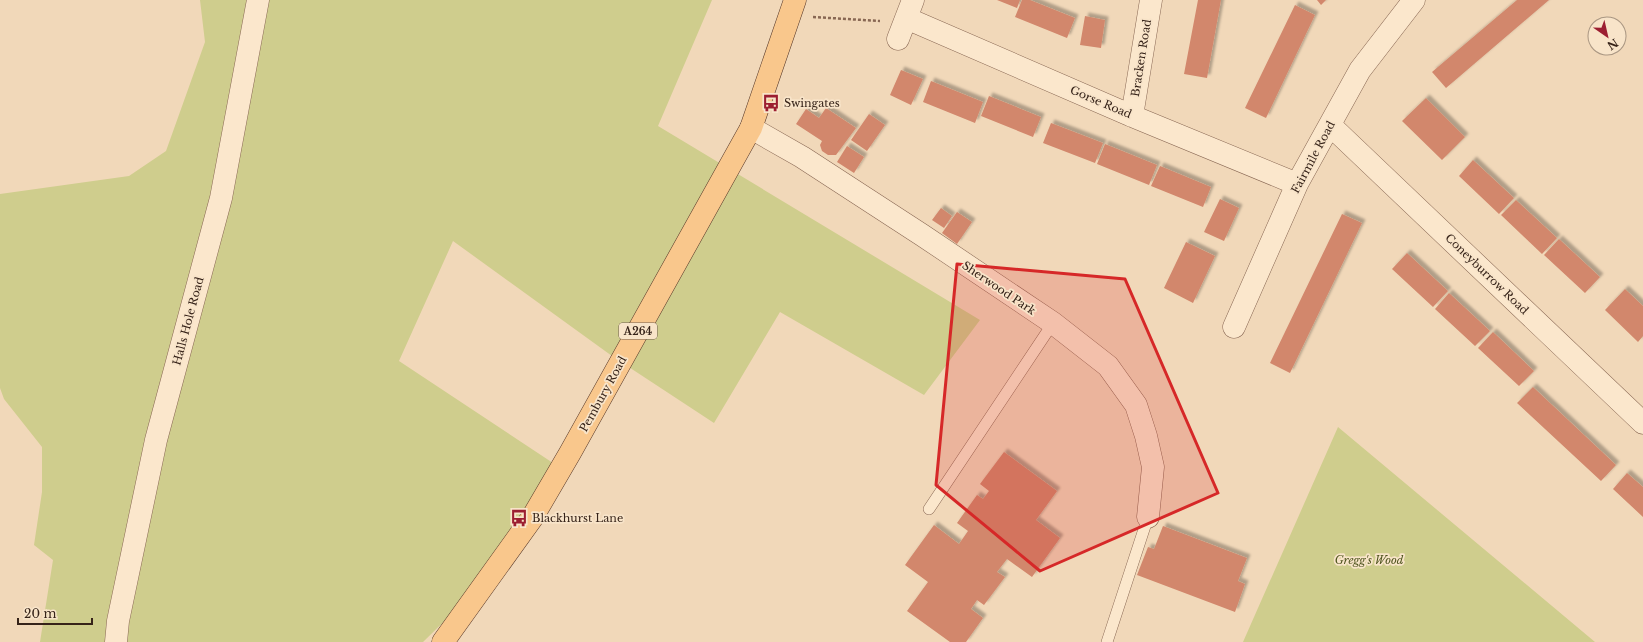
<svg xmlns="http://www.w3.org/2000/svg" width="1643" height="642" viewBox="0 0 1643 642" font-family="'Libre Baskerville',serif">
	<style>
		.green { fill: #cfcd8d }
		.building { fill: #d2876c; filter: url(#shadow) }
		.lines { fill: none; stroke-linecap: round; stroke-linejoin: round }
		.lane-casing { stroke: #886753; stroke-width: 12 }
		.street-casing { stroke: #886753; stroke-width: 23 }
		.primary-casing { stroke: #553628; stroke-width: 23 }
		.path { stroke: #886753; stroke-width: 2.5; stroke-dasharray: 3 2; stroke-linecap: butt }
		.lane { stroke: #fbe7cc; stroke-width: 11 }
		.street { stroke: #fbe7cc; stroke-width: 22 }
		.primary { stroke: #f9c78c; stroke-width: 22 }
		.marked { fill: #d62828; fill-opacity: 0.2; stroke: #d62828; stroke-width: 3; stroke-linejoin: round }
		.labels { text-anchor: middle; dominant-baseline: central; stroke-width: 3.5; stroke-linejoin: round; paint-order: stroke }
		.shield { fill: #f8e4c9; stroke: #705d4e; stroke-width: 1 }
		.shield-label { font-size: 10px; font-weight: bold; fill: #362319 }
		.street-label { font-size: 11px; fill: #362319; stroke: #f8e4c9 }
		.poi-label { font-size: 11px; fill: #362319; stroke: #f8e4c9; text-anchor: start }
		.park-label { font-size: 11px; font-style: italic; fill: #4e541e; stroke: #f8e4c9 }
	</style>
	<defs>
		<filter id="shadow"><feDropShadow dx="3.5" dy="-3.5" stdDeviation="1" flood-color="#0004"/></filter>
	</defs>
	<rect width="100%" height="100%" fill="#f1d8b9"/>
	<path class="green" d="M200,0H712L658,126L980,320L924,395L780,312L714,423L612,356L453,241L399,361L556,465L465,601L423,642H40L53,560L34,545L42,492V447L4,399L0,388V194L129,176L166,151L205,42Z
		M1338,427L1595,642H1243Z"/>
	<path class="building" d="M997,0H1020L1017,8Z
		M1022,0H1030L1075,18L1067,38L1015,17Z
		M1198,0H1221L1207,78L1184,74Z
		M1317,0H1326L1321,5Z
		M1517,0H1549L1446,88L1432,72Z
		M1295,5L1315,15L1266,118L1245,108Z
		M1085,16L1105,20L1101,48L1080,45Z
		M901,70L923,79L911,105L890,95Z
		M931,81L983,102L975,123L923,102Z
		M989,96L1041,117L1033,137L981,116Z
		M1426,98L1465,137L1442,160L1402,121Z
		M826,108L856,128L836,155H828L822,151L820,145L822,141L796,124L806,109L819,118Z
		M869,114L885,125L867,151L851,140Z
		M1051,123L1103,143L1095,163L1043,143Z
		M1105,144L1157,165L1149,185L1097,164Z
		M847,146L864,157L854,173L837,162Z
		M1473,160L1514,198L1499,214L1459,176Z
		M1160,166L1211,187L1203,207L1151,186Z
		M1220,199L1239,208L1224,241L1204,232Z
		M1516,200L1557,238L1542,254L1501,215Z
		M941,208L952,216L944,228L932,220Z
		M957,212L972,222L957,244L942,233Z
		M1342,214L1362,223L1290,373L1270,363Z
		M1559,239L1600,277L1585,293L1544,255Z
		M1186,242L1215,256L1193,303L1164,288Z
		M1407,253L1448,291L1433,307L1392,269Z
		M1625,289L1643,306V336L1638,342L1605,310Z
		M1449,293L1490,331L1475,346L1435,309Z
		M1493,332L1534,371L1519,386L1478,348Z
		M1533,387L1616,465L1601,481L1517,403Z
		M1004,452L1057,491L1036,520L1060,538L1032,577L1007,559L997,572L1005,577L984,605L977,600L971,609L983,618L966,642H950L907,611L928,582L905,565L934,525L959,544L968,531L957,523L977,495L983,499L989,491L980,484Z
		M1627,473L1643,487V517L1613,489Z
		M1163,526L1247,558L1238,581L1245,584L1235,612L1137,575L1148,547L1154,549Z"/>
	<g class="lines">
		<g class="lane-casing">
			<path id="lane" d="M929,509L1053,323
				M1107,642L1148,517"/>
		</g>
		<g class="street-casing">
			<path id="street" d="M906,18L1132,116L1297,184
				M898,39L913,0
				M1132,116L1151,0
				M1330,125L1643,423
				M751,128L802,157L922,235L1053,323L1108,366L1136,405L1146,436L1153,467L1148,517
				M1234,327L1297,184L1360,70L1414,0
				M116,642L118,621L156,440L221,198L258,0"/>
		</g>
		<g class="primary-casing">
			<path id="primary" d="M443,642L532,518L570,453L751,128L795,0"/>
		</g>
		<path class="path" d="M813,17L880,21"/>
		<use href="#lane" class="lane"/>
		<use href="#street" class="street"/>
		<use href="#primary" class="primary"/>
	</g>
	<path class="marked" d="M957,264L1125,279L1218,493L1040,571L936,485Z"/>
	<defs>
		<g id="bus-bare" transform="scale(1.38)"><path d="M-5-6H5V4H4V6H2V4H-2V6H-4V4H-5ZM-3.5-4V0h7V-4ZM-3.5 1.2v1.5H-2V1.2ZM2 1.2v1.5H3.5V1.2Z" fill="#9c1e31" stroke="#f8e4c9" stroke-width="2.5" paint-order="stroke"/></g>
	</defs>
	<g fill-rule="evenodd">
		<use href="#bus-bare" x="771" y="103"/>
		<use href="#bus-bare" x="519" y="518"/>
	</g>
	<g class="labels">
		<rect class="shield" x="619" y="323" width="38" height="16" rx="3"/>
		<g class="shield-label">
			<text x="638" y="331">A264</text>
		</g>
		<g class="street-label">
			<text transform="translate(1141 58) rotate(-81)">Bracken Road</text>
			<text transform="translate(1101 102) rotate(23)">Gorse Road</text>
			<text transform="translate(1313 157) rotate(-62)">Fairmile Road</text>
			<text transform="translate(1487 274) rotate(44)">Coneyburrow Road</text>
			<text transform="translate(999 288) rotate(34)">Sherwood Park</text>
			<text transform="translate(188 321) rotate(-75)">Halls Hole Road</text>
			<text transform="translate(603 394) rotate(-61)">Pembury Road</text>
		</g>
		<g class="poi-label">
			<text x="784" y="103">Swingates</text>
			<text x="532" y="518">Blackhurst Lane</text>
		</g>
		<g class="park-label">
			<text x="1369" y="560">Gregg's Wood</text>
		</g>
	</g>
	<g transform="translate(1607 36) rotate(146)"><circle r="19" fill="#f8e4c9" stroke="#aa9783"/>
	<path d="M0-3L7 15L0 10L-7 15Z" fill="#9c1e31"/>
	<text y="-6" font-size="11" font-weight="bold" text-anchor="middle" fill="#362319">N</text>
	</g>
	<path d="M18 618v6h74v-6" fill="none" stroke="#362319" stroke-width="2"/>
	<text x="24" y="618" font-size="12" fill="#362319" stroke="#f8e4c9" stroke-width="3" paint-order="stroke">20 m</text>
</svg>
